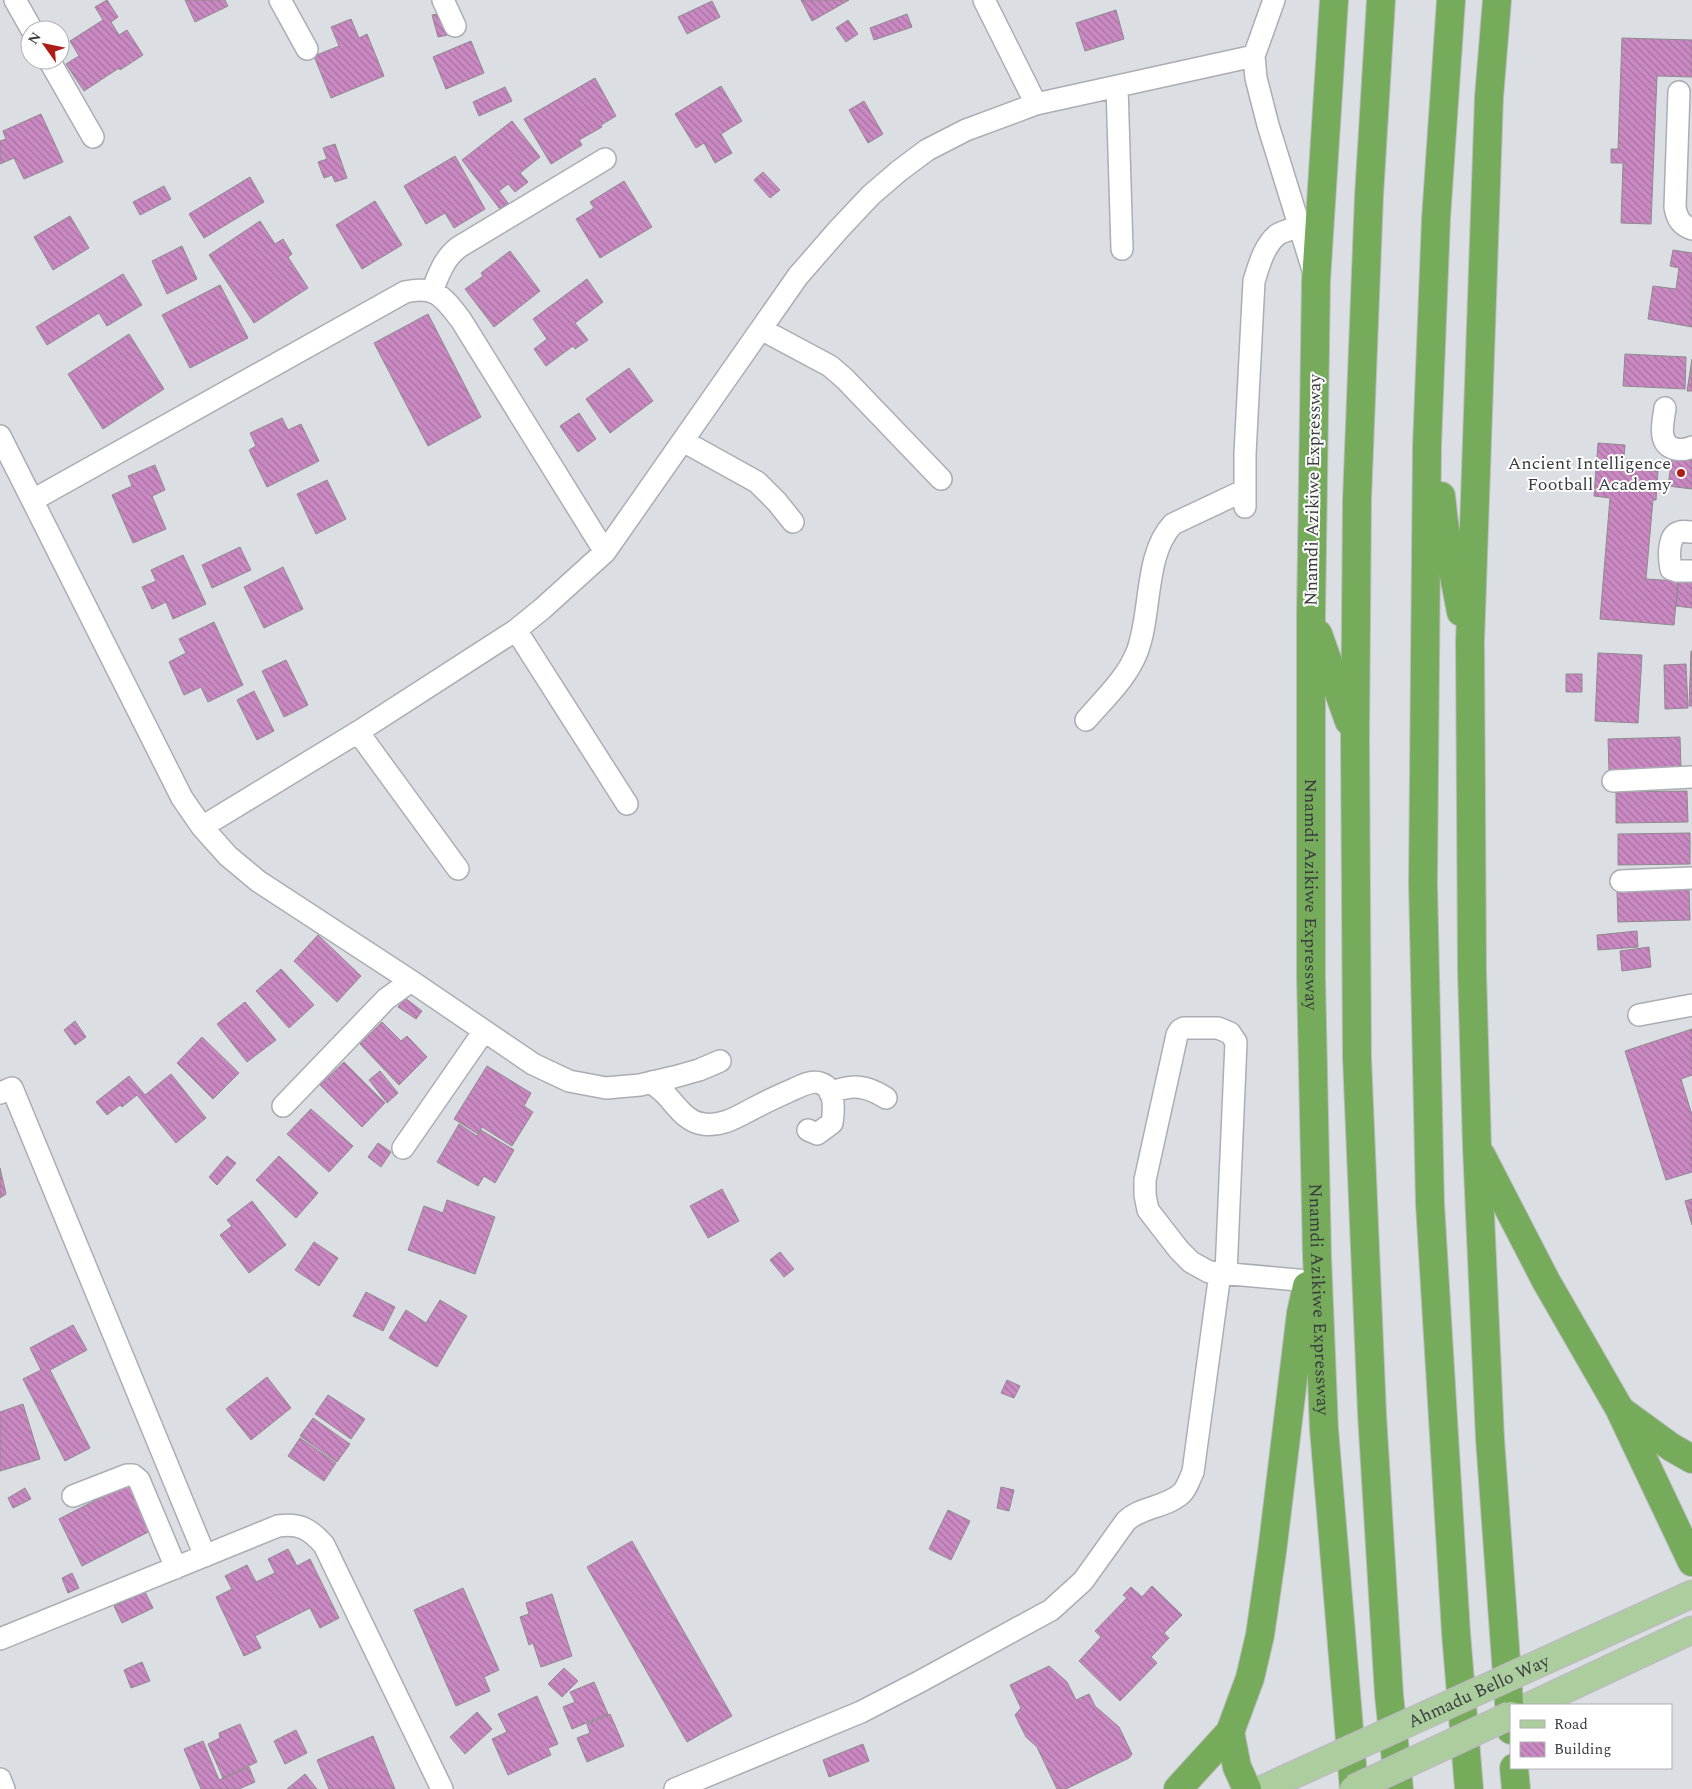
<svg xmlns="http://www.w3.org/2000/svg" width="1692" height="1789" viewBox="0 0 1692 1789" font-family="Spectral,serif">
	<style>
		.building { fill: url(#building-back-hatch); stroke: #8f8a8e }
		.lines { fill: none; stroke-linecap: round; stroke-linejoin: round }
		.minor-casing { stroke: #aaaeb3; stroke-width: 24 }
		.major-casing { stroke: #bcbcbd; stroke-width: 29 }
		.highway-casing { stroke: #bcbcbd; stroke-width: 30 }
		.minor { stroke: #fff; stroke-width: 21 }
		.major { stroke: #accd9d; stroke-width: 26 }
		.highway { stroke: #75ab5b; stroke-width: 28 }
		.major-bridge-casing { stroke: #bcbcbd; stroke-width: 29; stroke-linecap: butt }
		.major-bridge { stroke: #accd9d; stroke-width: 26 }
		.poi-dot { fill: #ae1e18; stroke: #fff; stroke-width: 2 }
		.labels { text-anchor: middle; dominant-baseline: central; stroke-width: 4; stroke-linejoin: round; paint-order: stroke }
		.poi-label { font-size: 18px; fill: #3a3b3e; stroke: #fff; text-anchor: end }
		.street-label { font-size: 18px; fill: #3a3b3e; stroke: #fff }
	</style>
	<defs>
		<pattern id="building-back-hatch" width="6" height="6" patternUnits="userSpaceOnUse" patternTransform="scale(1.25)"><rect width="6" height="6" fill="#ca89c2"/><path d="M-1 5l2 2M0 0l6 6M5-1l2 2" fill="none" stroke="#a5719f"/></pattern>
	</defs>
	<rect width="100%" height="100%" fill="#dbdfe4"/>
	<path class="building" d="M107,0L118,17L111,22L119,35L127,30L143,55L120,70L119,68L84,91L66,64L79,56L70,41L103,20L95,7Z
		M185,0H225L228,6L195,22Z
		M801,0H849L812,21Z
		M712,1L720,17L687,34L678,17Z
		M1116,10L1124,39L1085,51L1076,23Z
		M446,12L452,34L438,37L432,15Z
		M907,14L912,27L874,40L870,28Z
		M351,19L359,38L367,34L384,76L331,98L314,56L339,46L331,27Z
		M848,20L858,34L846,42L836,28Z
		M1622,38L1692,40V77L1657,76L1651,224L1621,223L1623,163H1611V149H1618Z
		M471,41L484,73L446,89L433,57Z
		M595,78L616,116L601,125L602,127L579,140L582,145L551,164L524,119Z
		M721,86L742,121L721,134L732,153L715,163L704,143L696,148L675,114Z
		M505,87L512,101L479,116L473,102Z
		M864,101L883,134L868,143L849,110Z
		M41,114L63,162L24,179L14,158L0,164V141L6,139L3,131Z
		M512,121L540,157L520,173L528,182L515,192L508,184L499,191L508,203L500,209L462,160Z
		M335,144L347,178L335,182L332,175L324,178L318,162L327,159L323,148Z
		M455,156L485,209L454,228L445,213L426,224L404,186Z
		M763,172L780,190L770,198L754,180Z
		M250,177L264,202L204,238L189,214Z
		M624,181L652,227L600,258L576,219L594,208L590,202Z
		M164,186L171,199L140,215L133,202Z
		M375,201L402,245L362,269L336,225Z
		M70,216L89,248L53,270L34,237Z
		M260,221L275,244L283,239L292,254L288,257L308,288L254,323L209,255Z
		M182,246L197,279L167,294L152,261Z
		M1673,250L1692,253V327L1648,319L1653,286L1676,289L1679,268L1670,266Z
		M510,251L540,291L494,327L465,289L483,276L481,273Z
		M123,274L142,305L107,326L99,313L47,345L36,327Z
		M587,279L603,302L575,323L588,340L575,349L573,346L546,366L534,349L547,339L533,319Z
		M220,285L248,338L190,368L162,315Z
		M428,314L481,417L428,446L374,343Z
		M129,334L164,389L103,429L68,374Z
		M1625,354L1686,357L1685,389L1623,386Z
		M1692,359V391H1687Z
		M629,368L653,401L610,433L586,399Z
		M579,413L596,439L578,452L560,426Z
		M282,418L288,430L301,424L319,461L267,487L249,450L256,446L250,433Z
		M1598,443L1625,445L1623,469L1658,471L1656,500H1653L1646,579L1678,581L1674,625L1600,619L1610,498L1594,496Z
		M1672,457L1692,460V489L1668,486Z
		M155,465L165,490L152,496L166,529L133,543L112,495L132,486L128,476Z
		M327,480L346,519L316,534L297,494Z
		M240,547L251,570L212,588L202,565Z
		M183,555L206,604L173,619L166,602L152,609L142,587L156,581L151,570Z
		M283,567L303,609L264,628L244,587Z
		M1679,574L1692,576V608L1676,606Z
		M214,622L243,685L208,702L201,687L184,695L169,662L186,653L179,639Z
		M1691,651H1692V706H1689Z
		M1598,653L1642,655L1638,723L1595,721Z
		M286,660L308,705L284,717L262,671Z
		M1686,664L1688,708L1665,709L1664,665Z
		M1566,674H1582V692H1566Z
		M254,691L274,731L257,740L237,700Z
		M1680,737L1681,769L1609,770L1608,739Z
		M1687,791L1688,822L1616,823V792Z
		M1690,833V864L1618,865V834Z
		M1689,889L1690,920L1618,922L1617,891Z
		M1637,931L1638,947L1598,950L1597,935Z
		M318,935L361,976L337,1002L294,961Z
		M1649,947L1651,967L1622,971L1620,951Z
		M281,969L314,1005L289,1028L256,991Z
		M405,998L422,1011L416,1019L398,1007Z
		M245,1002L276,1040L247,1062L217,1024Z
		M75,1021L86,1037L75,1045L64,1030Z
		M382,1022L401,1041L407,1036L427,1057L399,1085L360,1044Z
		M1692,1029V1075L1681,1079L1692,1115V1172L1666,1180L1625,1051Z
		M202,1037L239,1073L213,1099L177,1063Z
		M344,1062L385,1103L362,1127L320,1085Z
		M487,1066L531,1093L524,1106L533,1112L512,1146L482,1127L478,1134L454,1119Z
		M380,1071L398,1093L387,1103L369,1080Z
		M171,1074L206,1118L176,1143L137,1095L122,1107L120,1105L107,1115L96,1102L129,1076L145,1095Z
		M311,1109L353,1146L329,1172L287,1134Z
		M459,1124L477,1136L481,1130L514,1150L495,1183L484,1176L478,1186L437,1162Z
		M378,1143L391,1152L381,1167L368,1157Z
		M227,1156L236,1163L217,1185L209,1177Z
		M279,1156L318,1193L296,1218L256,1180Z
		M0,1168L6,1194L0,1198Z
		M722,1189L739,1221L708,1238L690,1206Z
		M1692,1199V1225L1685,1201Z
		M447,1200L495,1217L475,1274L408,1250L424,1206L443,1213Z
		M252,1201L286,1245L249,1273L220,1235L232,1226L227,1220Z
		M314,1242L338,1258L319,1286L295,1270Z
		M780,1252L794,1269L784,1277L770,1260Z
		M366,1292L395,1307L383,1331L353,1316Z
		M440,1300L467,1316L437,1367L389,1338L406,1310L426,1323Z
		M73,1325L87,1350L50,1370L90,1448L65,1461L23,1379L41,1370L30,1348Z
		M267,1377L291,1408L251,1440L226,1409Z
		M1007,1380L1020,1386L1014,1398L1001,1393Z
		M328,1395L365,1419L351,1439L315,1414Z
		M23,1404L40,1459L0,1471V1412Z
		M313,1418L350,1444L337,1462L300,1436Z
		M300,1438L336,1463L324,1481L288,1456Z
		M133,1481L156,1528L82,1566L59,1519Z
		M1001,1487L1014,1490L1009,1511L997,1508Z
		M25,1488L31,1499L13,1508L8,1498Z
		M948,1510L970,1521L951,1560L929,1549Z
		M632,1541L732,1716L687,1742L587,1567Z
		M288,1549L297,1566L310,1559L339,1618L320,1628L310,1608L255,1636L261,1648L244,1656L216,1597L232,1589L225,1576L247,1565L256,1582L275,1573L268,1559Z
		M72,1573L79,1588L68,1593L62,1578Z
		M1152,1586L1182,1615L1164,1633L1169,1638L1151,1657L1157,1663L1120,1701L1079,1661L1101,1637L1095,1631L1127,1598L1123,1595L1131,1587L1142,1597Z
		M463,1588L499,1670L484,1677L490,1691L456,1706L414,1610Z
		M145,1592L153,1608L122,1623L114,1606Z
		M552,1594L572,1656L541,1667L533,1643L529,1645L520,1617L529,1614L526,1603Z
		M142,1662L150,1681L131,1688L124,1670Z
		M1049,1666L1067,1682L1076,1700L1089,1694L1095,1706L1119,1727L1132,1754L1129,1758L1066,1789H1057L1037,1747L1026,1737L1015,1715L1021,1708L1010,1685Z
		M564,1668L578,1681L562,1697L548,1684Z
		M594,1682L608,1714L572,1729L563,1707L575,1702L570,1692Z
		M537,1696L558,1744L548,1748L551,1755L508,1775L492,1739L507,1732L498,1714Z
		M477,1712L492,1729L465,1754L450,1737Z
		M610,1714L624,1746L587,1762L577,1738L590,1733L587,1724Z
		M240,1724L257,1762L223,1778L208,1744L220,1738L219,1733Z
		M296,1730L307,1753L285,1764L274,1741Z
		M373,1736L395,1789H329L317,1760Z
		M203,1741L219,1780L249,1767L255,1782L239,1789H201L184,1749Z
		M863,1744L869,1761L829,1777L823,1760Z
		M305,1774L317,1789H287Z"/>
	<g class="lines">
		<g class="minor-casing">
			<path id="minor" d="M15,0L32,30
				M280,0L307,49
				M443,0L455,26
				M984,0L1036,104
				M1274,0L1254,56L1256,78L1268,125L1313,270
				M49,60L93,137
				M1117,86L1122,249
				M1679,92L1675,207C1677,219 1681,225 1692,229
				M432,291C439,274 444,258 459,247L605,159
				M761,329L830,366L845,379L941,479
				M1665,408C1664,416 1661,428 1663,436C1665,450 1681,452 1692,447
				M0,436L182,798L202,827L228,856L258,881L411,981L533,1064L569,1081L606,1088L640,1085L674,1077L699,1070L720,1061
				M683,441L757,482L777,502L793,522
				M33,500L405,292C436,285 443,297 461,320L605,552
				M1245,507V454L1254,281C1259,265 1264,246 1277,235C1283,231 1293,229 1300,226
				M1692,532C1688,532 1683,531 1680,532C1667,535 1669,559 1671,569L1677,571H1692
				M516,630L627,804
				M1086,720C1104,699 1127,678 1137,652C1152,613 1144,554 1173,524L1245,490
				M358,732L458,869
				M1613,781L1692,777
				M202,827L358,732L516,630L542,609L605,552L798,276L839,229L871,195L899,171L927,150L966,130L1036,104L1254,56
				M1621,881L1692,878
				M1639,1015L1692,1005
				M651,1082C657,1087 663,1091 668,1097C678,1108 687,1122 703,1124C725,1127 741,1114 760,1105C771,1099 783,1094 794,1089C801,1086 812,1080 820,1083C836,1088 834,1110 832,1123L817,1134L808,1130
				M0,1093L12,1088L205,1556
				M830,1093C852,1084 866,1085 886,1098
				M283,1106L386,999L411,981
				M403,1148L484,1031
				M1226,1273L1236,1042L1230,1033L1218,1028H1184L1180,1030L1177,1035L1145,1180V1195L1148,1210L1179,1250L1191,1262L1209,1272L1309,1281
				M73,1496L127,1475H133L139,1480L176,1568
				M0,1639L278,1526C300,1523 310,1529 324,1545L442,1789
				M0,1779L4,1789
				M675,1789L861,1712L919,1682L1051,1610L1083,1581L1126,1521C1142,1506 1166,1508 1182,1493C1187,1488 1190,1478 1193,1472L1220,1273"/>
		</g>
		<g class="major-casing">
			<path id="major" d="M1571,1649L1692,1594
				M1532,1705L1692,1630
				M1263,1789L1289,1777"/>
		</g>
		<g class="highway-casing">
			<g id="highway">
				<path id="s1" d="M1334,0L1316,281L1311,614V977L1317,1256L1324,1429L1354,1789"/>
				<path d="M1381,0L1369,196L1357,500L1355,738L1357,1058L1372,1414L1389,1695L1399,1789"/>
				<path d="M1451,0L1436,219L1427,446L1423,883L1430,1204L1456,1633L1469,1789"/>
				<path d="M1497,0L1489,97L1470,642L1472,972L1477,1147L1490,1439L1511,1730"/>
				<path d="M1441,496L1444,523L1461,612"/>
				<path d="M1318,634L1349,721"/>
				<path d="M1481,1155L1546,1281L1619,1408L1692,1562"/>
				<path d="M1623,1412L1671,1447L1692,1459"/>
				<path d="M1230,1732L1237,1767L1247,1789"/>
				<path d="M1514,1768L1516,1789"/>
				<path d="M1178,1789L1230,1732L1250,1678L1260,1635L1272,1552L1301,1313L1307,1286"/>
			</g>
		</g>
		<use href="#minor" class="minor"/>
		<use href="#major" class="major"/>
		<use href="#highway" class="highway"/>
		<g class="major-bridge-casing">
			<g id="major-bridge">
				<path id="s2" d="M1289,1777L1571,1649"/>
				<path d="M1353,1789L1511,1715"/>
			</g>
		</g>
		<use href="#major-bridge" class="major-bridge"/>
	</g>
	<circle class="poi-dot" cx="1681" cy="473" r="5"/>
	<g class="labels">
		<g class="poi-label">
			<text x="1671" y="463">Ancient Intelligence<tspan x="1671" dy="21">Football Academy</tspan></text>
		</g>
		<g class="street-label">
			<text transform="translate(1313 490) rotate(-89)">Nnamdi Azikiwe Expressway</text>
			<text stroke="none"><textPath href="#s1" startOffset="895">Nnamdi Azikiwe Expressway</textPath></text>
			<text stroke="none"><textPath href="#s1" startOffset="1300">Nnamdi Azikiwe Expressway</textPath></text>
			<text stroke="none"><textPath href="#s2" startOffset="208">Ahmadu Bello Way</textPath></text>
		</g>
	</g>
	<rect x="1510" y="1704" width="162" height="65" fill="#ffffff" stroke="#b0b1b2"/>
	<rect x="1520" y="1720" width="25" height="8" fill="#accd9d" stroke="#b0b1b2"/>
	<text x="1554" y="1729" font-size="15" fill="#3a3b3e">Road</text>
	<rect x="1520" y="1742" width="25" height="15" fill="url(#building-back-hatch)" stroke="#b0b1b2"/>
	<text x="1554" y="1754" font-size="15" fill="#3a3b3e">Building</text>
	<g transform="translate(45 45) rotate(303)"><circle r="24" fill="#ffffff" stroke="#b0b1b2"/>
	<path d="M0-4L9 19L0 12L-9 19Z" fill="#ae1e18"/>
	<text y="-8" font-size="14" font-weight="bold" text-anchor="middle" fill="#3a3b3e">N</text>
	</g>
</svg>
